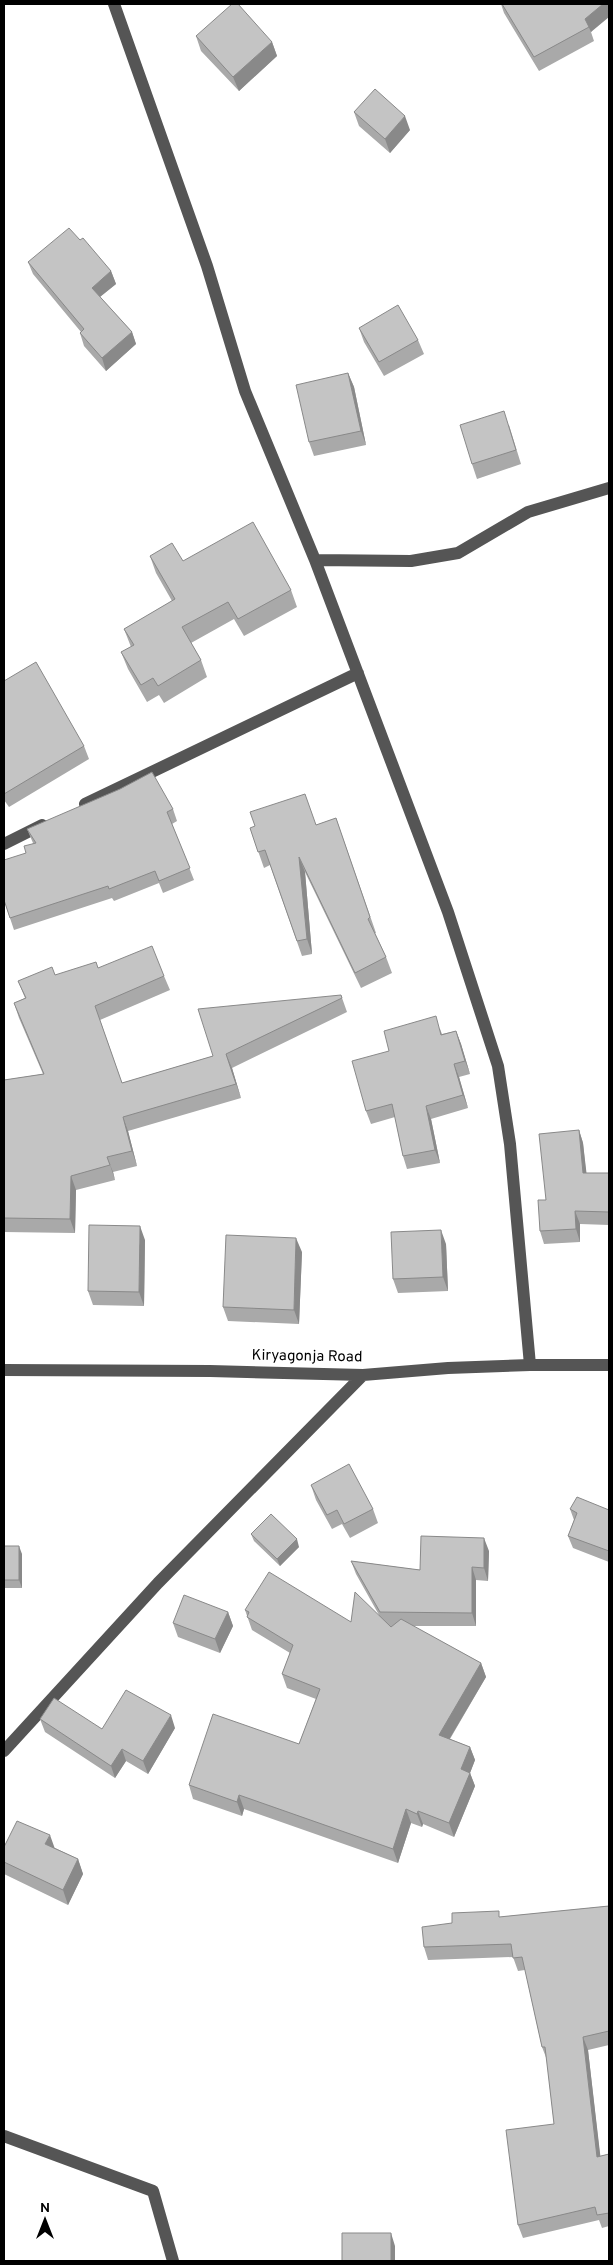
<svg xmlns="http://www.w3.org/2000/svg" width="613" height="2265" viewBox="0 0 613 2265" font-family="Overpass,sans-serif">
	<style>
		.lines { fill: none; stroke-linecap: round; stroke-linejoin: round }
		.minor { stroke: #555; stroke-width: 12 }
		.wall { fill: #a9a9a9 }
		.shaded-wall { fill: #898989 }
		.building { fill: #c4c4c4; stroke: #898989 }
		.labels { text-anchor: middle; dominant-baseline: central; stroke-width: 4; stroke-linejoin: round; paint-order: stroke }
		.street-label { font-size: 15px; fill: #000; stroke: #fff }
	</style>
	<rect width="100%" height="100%" fill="#fff"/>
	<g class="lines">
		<path class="minor" d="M114,4L207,266L245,391L315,560L448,912L498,1066L510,1144L530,1365
			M315,560L411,561L458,553L528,512L609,488
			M85,804L358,673
			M4,844L42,825
			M4,1370L210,1371L363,1375L448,1368L530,1365H609
			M4,1751L158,1583L363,1375
			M4,2136L153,2191L173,2261"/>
	</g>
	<path class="wall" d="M501,4H609L591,32L594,41L539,71L504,13Z
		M196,36L272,42L277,56L239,91L201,51Z
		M354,112L410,130L390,153L359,126Z
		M80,240L111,271L116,284L100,297L132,332L136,344L106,371L84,346L80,333L81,332L33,274L28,262Z
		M359,328L418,340L424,354L384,376L364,342Z
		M348,373L354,387L366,445L314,456L309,442Z
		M509,425L521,464L477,479L472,464Z
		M150,556L183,561L291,590L297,607L244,636L234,619L191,643L201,660L207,677L164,703L159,695L147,702L128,669L121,652L131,647L124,629L172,601L156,573Z
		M4,681L84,746L89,759L9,807L4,800Z
		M173,809L177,821L172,824L194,880L163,893L159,883L114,901L112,898L14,930L4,900L26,853L33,843L27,829Z
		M336,818L376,933H375L386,957L392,973L361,988L305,872L312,954L302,956L270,865L264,868L250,828L316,825Z
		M98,968L164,976L170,990L100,1020L122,1083L213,1056L341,995L347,1012L232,1068L241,1098L128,1131L137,1166L113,1172L115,1180L76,1190L75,1233L4,1232V1080L43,1074L19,1018L14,1003L25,998L18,981Z
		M440,1029L442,1034L456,1031L461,1044L470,1074L459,1077L468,1108L431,1119L440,1163L407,1169L403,1156L395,1117L371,1124L366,1111L389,1051Z
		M579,1130L583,1143L586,1173H609V1225L580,1224V1242L544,1244L540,1231L546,1200Z
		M145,1240L144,1306L93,1305L88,1291Z
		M446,1244L448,1291L398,1293L393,1279Z
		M302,1252L299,1324L228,1321L223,1307Z
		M311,1485L373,1509L378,1523L350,1538L342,1524L332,1529L316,1500Z
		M570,1509L609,1510V1562L573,1548L568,1536L574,1520Z
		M251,1534L299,1547L280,1566L254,1541Z
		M4,1546L22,1554V1588H4Z
		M489,1551L488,1581L476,1580V1626H413L481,1663L486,1677L450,1739L470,1747L475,1760L470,1773L475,1786L454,1837L423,1824L422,1827L411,1823L398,1863L244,1809L242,1816L193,1799L189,1785L299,1744L316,1699L287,1688L282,1674L290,1653L252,1630L245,1610L351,1622L379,1615L356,1574L351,1561L420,1570Z
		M228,1612L233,1626L220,1653L178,1637L173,1623Z
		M40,1719L102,1729L175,1728L148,1774L126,1761L115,1778L45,1732Z
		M4,1847L55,1848L78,1859L83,1874L68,1905L4,1874Z
		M609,1906V2045L588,2050L600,2156L609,2154V2226L602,2228L599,2220L523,2238L518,2225L554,2124L547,2060L542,2047L525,1970L518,1971L513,1957L428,1960L424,1947L452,1923L501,1917Z"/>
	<path class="shaded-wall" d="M603,4H609V17L591,32L585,19Z
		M272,42L277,56L239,91L233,77Z
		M405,116L410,130L390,153L385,139Z
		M111,271L116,284L96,300L92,288Z
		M132,332L136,344L106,371L102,358Z
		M348,373L354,387L366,445L361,431Z
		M299,857L305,872L312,954L307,939Z
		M456,1031L461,1044L470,1074L465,1061Z
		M226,1054L232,1068L241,1098L236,1084Z
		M454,1064L459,1077L468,1108L463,1095Z
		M426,1106L431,1119L440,1163L435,1150Z
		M123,1117L128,1131L137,1166L132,1151Z
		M579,1130L583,1143L588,1186L583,1173Z
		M107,1157L113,1172L115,1180L110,1165Z
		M71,1176L76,1190L75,1233L70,1219Z
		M575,1211L580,1224V1242L576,1229Z
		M140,1226L145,1240L144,1306L139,1292Z
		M441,1230L446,1244L448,1291L443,1277Z
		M296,1238L302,1252L299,1324L294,1310Z
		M484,1538L489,1551L488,1581L484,1568Z
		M297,1539L299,1547L280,1566L277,1559Z
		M19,1546L22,1554V1588L19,1580Z
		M472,1567L476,1580V1626L472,1613Z
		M228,1612L233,1626L220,1653L215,1639Z
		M481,1663L486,1677L444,1748L439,1735Z
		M171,1715L175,1728L148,1774L143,1761Z
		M470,1747L475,1760L470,1773L475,1786L454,1837L449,1823L461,1769Z
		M122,1749L126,1761L115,1778L111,1766Z
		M239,1795L244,1809L242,1816L237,1802Z
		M406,1809L411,1823L398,1863L393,1849Z
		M418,1811L423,1824L422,1827L417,1814Z
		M50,1835L55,1849L45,1844Z
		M78,1859L83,1874L68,1905L63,1890Z
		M583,2037L588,2050L602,2170L597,2157Z
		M391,2233L395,2246V2261H391Z"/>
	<path class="building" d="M232,4H238L272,42L233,77L196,36Z
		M502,4H603L585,19L589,27L534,57Z
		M375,89L405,116L385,139L354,112Z
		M69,228L80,240L83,238L111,271L92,288L132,332L102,358L80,333L84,329L28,262Z
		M398,305L418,340L379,362L359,328Z
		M348,373L361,431L309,442L296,385Z
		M504,411L516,450L472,464L460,425Z
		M253,522L291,590L238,619L228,602L182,627L201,660L158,686L153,678L141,685L121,652L134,645L124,629L175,599L150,556L172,543L183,561Z
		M36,662L84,746L4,794V681Z
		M152,772L173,809L167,812L190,868L159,881L155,871L109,889L108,886L10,918L4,900V860L26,853L24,846L36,843L27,829L120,789Z
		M305,794L316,825L336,818L370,917L368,919L386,957L355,973L299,857L307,939L297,941L265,850L258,852L250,828L255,826L250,812Z
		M152,946L164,976L95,1006L122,1083L213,1056L198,1009L341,995L342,998L226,1054L236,1084L123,1117L132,1151L107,1157L110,1165L71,1176L70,1219L4,1218V1080L44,1074L14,1003L26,998L18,981L52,967L55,975L96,962L98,968Z
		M436,1016L441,1035L456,1031L465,1061L454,1064L463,1095L426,1106L435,1150L403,1156L392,1104L366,1111L352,1061L389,1051L384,1031Z
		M579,1130L583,1173H609V1212L575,1211L576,1229L540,1231L538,1200H546L539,1134Z
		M89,1225L140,1226L139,1292L88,1291Z
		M441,1230L443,1277L393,1279L391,1232Z
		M226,1235L296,1238L294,1310L223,1307Z
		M349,1464L373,1509L344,1524L337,1510L327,1515L311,1485Z
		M577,1497L609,1510V1551L568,1536L577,1513L570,1509Z
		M271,1514L297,1539L277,1559L251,1534Z
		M421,1536L484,1538V1568L472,1567V1613L380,1612L351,1561L420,1570Z
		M4,1546H19V1580H4Z
		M269,1572L351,1622L355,1592L391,1627L401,1619L481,1663L439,1735L470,1747L461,1769L470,1773L449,1823L418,1811L417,1814L406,1809L393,1849L239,1795L237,1802L189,1785L213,1714L299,1744L320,1689L282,1674L293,1645L247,1617L249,1612L245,1610Z
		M184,1595L228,1612L215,1639L173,1623Z
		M126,1690L171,1715L143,1761L122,1749L111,1766L40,1719L54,1698L102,1729Z
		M17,1821L50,1835L45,1844L78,1859L63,1890L4,1862V1847Z
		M609,1906V2031L583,2037L597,2157L609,2154V2213L597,2215L595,2207L518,2225L506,2130L554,2124L545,2047H542L522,1957L513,1958L511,1944L424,1947L422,1927L452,1923V1913L499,1911V1917Z
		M342,2233H391V2261H342Z"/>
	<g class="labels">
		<g class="street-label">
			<text transform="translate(307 1357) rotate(1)">Kiryagonja Road</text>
		</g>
	</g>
	<rect width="613" height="2265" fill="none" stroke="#000000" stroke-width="10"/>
	<g transform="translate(45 2220)" stroke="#ffffff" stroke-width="4" paint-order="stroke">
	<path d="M0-4L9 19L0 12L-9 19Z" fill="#000000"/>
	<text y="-8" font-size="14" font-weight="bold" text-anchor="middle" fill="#000000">N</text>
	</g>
</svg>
